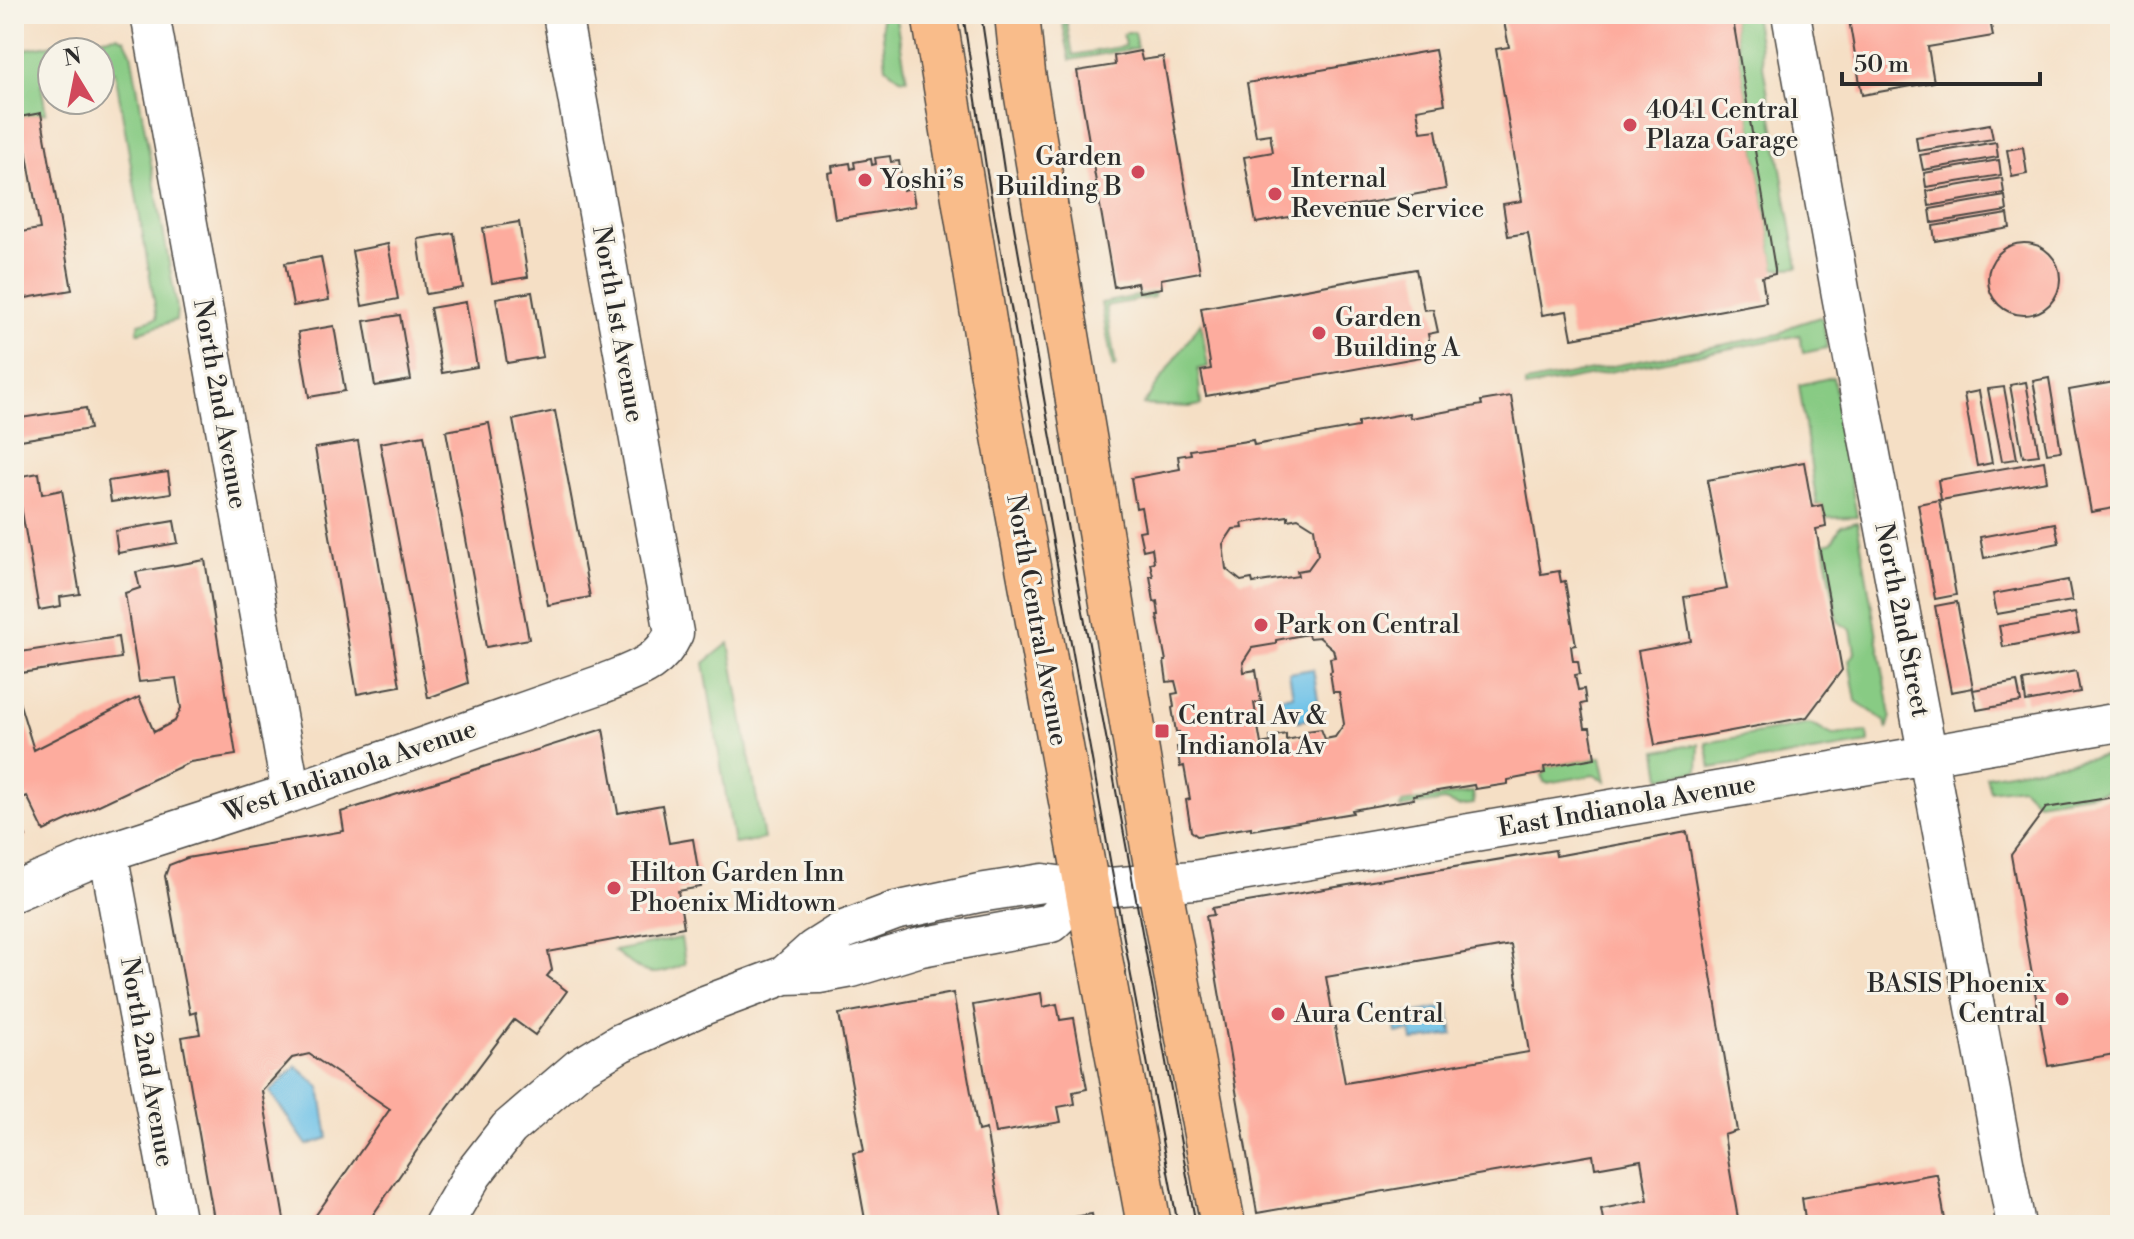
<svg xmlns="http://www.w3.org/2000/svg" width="2134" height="1239" viewBox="0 0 2134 1239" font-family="'Libre Bodoni',serif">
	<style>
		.green { fill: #88cb84; stroke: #5a7b58; stroke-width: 2 }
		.water { fill: #6cc1e8; stroke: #4c768a; stroke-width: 2 }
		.building { fill: #fdac9e; fill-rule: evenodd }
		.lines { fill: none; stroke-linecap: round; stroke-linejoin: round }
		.minor-casing { stroke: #494642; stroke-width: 41 }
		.major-casing { stroke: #494642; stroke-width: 47 }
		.minor { stroke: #fff; stroke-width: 38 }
		.major { stroke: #f9bc8a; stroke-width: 44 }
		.tram { stroke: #2b2b2b; stroke-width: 2 }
		.poi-dot { fill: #d1495b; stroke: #f7f3e8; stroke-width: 3 }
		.labels { text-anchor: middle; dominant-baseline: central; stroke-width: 6; stroke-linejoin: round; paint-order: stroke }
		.poi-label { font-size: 26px; fill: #2b2b2b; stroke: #f7f3e8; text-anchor: start }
		.street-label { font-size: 26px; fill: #2b2b2b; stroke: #f7f3e8 }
	</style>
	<rect width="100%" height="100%" fill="#f7f3e8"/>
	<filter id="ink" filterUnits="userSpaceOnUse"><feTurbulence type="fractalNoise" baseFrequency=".0125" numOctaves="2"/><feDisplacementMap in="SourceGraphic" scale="16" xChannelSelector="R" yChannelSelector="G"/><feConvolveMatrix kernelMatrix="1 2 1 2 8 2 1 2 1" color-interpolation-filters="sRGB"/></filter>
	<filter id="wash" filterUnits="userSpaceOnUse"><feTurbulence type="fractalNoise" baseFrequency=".006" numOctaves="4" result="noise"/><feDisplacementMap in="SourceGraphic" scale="32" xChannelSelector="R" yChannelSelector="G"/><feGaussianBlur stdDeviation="1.8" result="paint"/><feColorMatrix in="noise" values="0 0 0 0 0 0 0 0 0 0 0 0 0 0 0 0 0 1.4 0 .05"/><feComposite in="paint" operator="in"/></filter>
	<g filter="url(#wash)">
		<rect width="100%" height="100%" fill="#f5dfc5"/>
		<path class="green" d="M881,14H895L907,79L900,78L886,67Z
			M1061,14H1065L1073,55L1125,46L1123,34L1134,32L1137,48L1070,60Z
			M1732,14H1754L1798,267L1775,269Z
			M117,36L125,40L131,52L177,308L176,320L141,332H138L137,329L139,323L157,318L115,71L100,73V52H91L89,40Z
			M55,44L56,52H52V82L41,84L46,113L14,118V51Z
			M1153,293L1154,297L1106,306L1116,367L1113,368L1101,303Z
			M1820,317L1823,320L1827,348L1803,353L1800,335L1525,388V383L1779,334L1792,326Z
			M1201,322L1208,367L1198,369L1201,405L1190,407L1143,405Z
			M1833,377L1857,517L1825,518L1822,505L1817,506L1799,385Z
			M1857,522L1891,716L1887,730L1885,721L1856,701L1849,660L1855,652L1851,630L1838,622L1824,544L1832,542L1841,526Z
			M729,643L764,839L734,844L704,663Z
			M1809,724L1833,735L1867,732L1869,743L1711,768L1706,743Z
			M1699,744L1698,771L1661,778L1657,751Z
			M2120,753V789L2037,802L2022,787L1990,791L1986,776Z
			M1601,757L1606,781L1594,775L1547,783L1544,782L1542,774L1545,773L1544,767Z
			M1473,792L1474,804L1459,806L1444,801L1400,808L1402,803Z
			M681,938L685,964C648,981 644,973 614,951Z"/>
		<path class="water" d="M1313,669L1321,717L1297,721L1295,711L1283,713L1280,697L1293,695L1289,673Z
			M1448,1007L1453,1035L1413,1041L1411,1031L1396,1033L1393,1016Z
			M296,1066L320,1087L328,1138L307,1145L270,1092Z"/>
		<g id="blocks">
			<path class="building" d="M1548,14H1732L1775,269V274L1762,277L1766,302L1572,338L1567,311L1542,315L1528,233L1508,236L1503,204L1522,201L1496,49L1509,47L1504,22Z
				M1848,14H1989L1993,36L1928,47L1934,82L1862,95Z
				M1435,50L1445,104L1417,109L1421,132L1436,130L1446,189L1256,223L1244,157L1273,152L1270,134L1256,136L1247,83Z
				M1140,51L1142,60L1163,57L1200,272L1161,279L1162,288L1139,292L1137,283L1114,287L1077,71L1115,65L1114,56Z
				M41,113L72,290L14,300V233L40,229L24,138L14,140V118Z
				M1990,124L1993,139L1918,151L1916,137Z
				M1996,142L1998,157L1923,170L1920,155Z
				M2023,147L2027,174L2012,177L2007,150Z
				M890,156L891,162L899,161L903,190L912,188L915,206L835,219L828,173L833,172L832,166L850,163L851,169L855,168L854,162L871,159L872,165L876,164L875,158Z
				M1999,160L2001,175L1926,187L1924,173Z
				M2002,178L2004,193L1929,206L1927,191Z
				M2005,196L2007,211L1932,223L1930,209Z
				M2008,214L2010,228L1935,241L1933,226Z
				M519,222L528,277L492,283L483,228Z
				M454,233L463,288L426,294L418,239Z
				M1988 279a36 36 0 1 1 72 0a36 36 0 1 1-72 0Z
				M388,244L398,299L362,306L352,251Z
				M321,257L329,300L293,306L285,263Z
				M1416,269L1424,310L1433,309L1438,332L1428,334L1432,355L1206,396L1201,371L1211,369L1201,308Z
				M532,292L543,357L507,363L496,298Z
				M466,302L477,367L442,373L430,308Z
				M400,315L411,380L375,386L364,321Z
				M334,326L345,391L309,397L298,332Z
				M2049,378L2061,451L2047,453L2033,381Z
				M2120,381V507L2091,512L2069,390Z
				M2026,382L2039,455L2023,457L2010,385Z
				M2004,387L2017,459L2002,461L1988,389Z
				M1979,391L1992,463L1977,466L1964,394Z
				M1511,396L1541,574L1559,571L1561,582L1565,581L1576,645L1571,646L1573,661H1578L1580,674L1575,675L1578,690L1584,689L1586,703L1581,704L1585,728H1590L1595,758L1544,767L1545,773L1508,780V784L1475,789L1474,785L1413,795L1414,799L1352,810L1353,813L1251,830V827L1197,836L1191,831L1186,800L1190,799L1184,766L1180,767L1177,747H1181L1179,732H1176L1172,708L1174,707L1172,694L1178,693L1175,681L1167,682L1164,661H1166L1157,615H1159L1157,601L1154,602L1150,576H1153L1150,563L1154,562L1152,548L1143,550L1139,531L1145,530L1141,507L1136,508L1131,478L1180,469L1178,456L1191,454L1190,450L1253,440L1254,445L1358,427V422L1409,413L1410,418L1482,405L1481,401ZM1288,516V520L1298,518L1314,528L1318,555L1308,569L1297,571L1298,576L1253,583L1252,579L1241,581L1226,569L1223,544L1233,529L1243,528L1242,523ZM1308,634L1309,638L1319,637L1333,649L1335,657L1330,658L1332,671L1330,672L1333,692H1339L1344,724L1335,737L1325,739L1321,729L1306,731L1307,736L1286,740V734L1270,737L1271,742L1261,744L1254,703L1261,702L1256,670L1244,672L1243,662L1252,648L1276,644V640Z
				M86,408L90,429L14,441V419Z
				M555,411L590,597L548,605L513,420Z
				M489,423L529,639L486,647L446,431Z
				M424,435L468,683L428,698L380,443Z
				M358,441L400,686L357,694L315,448Z
				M2044,461L2047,481L1941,500L1938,480Z
				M1804,462L1812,507L1822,505L1825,518L1826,527L1816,529L1842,670L1807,717L1655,745L1638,651L1691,641L1684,597L1727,589L1707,480Z
				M168,472L171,493L111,502L108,481Z
				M39,473L42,494L62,490L80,594L60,597L61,606L39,610L16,477Z
				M1939,500L1956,595L1935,599L1918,504Z
				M174,521L178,543L118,553L115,531Z
				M2055,523L2059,543L1984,558L1980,537Z
				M205,560L236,755L190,762L44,831L27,796L14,802V697L17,695L34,750L139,697L154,732L175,721L181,708L176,678L139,682L125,593L140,588L136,572Z
				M2068,580L2072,601L1997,614L1993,594Z
				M1957,602L1973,688L1951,692L1935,606Z
				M2075,613L2079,633L2003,647L1999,626Z
				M118,637L121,658L14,674V653Z
				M2076,671L2080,692L2026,702L2023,681Z
				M2017,682L2021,702L1977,710L1973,690Z
				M603,729L618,813L662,805L669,843L693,839L701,887L678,891L684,927L548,952L552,970L547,976L567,991L535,1035L514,1020L424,1140L366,1225H309L390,1109L309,1054L292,1058L262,1091L285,1225H215L182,1037L200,1034L196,1012L190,1014L165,876L169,865L187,858L344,831L341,812Z
				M2120,796V1053L2048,1066L2011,855L2046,808Z
				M14,809L26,837L14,842Z
				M1687,832L1737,1131L1724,1135L1739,1225H1604L1601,1209L1648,1200L1641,1160L1595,1168L1593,1155L1257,1213L1206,916L1214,915L1212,908L1555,850L1556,856ZM1511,945L1529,1052L1345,1083L1326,977Z
				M953,993L978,1131L986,1129L1003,1225H866L853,1153L864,1151L839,1014Z
				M1041,993L1043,1007L1057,1004L1060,1020L1074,1018L1087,1089L1073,1092L1075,1104L1058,1107L1061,1122L995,1133L973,1005Z
				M1934,1174H1937L1946,1225H1806L1802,1198Z
				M1092,1214L1094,1225H1039V1223Z"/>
		</g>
	</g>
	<g filter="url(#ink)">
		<use href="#blocks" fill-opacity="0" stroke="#494642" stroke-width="2"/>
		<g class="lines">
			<g class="minor-casing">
				<path id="minor" d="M150,14L291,793
					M1791,14L1841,295L2016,1225
					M108,852L177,1225
					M14,892L108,852L291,793L602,684C633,671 659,666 674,633L562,14
					M785,975L814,949L844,930L895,911L979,893L1043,883L1086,889L1194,880L2120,722
					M443,1225L473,1174L509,1128L579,1068L620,1043L705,1005L785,975L819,974L852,968L921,947L1051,923L1086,889"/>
			</g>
			<g class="major-casing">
				<path id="major" d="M934,14L994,382L1149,1225
					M1017,14L1023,73L1159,883L1223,1225"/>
			</g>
			<use href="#minor" class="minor"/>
			<use href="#major" class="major"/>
			<path class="tram" d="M963,14L987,173L1125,944L1178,1225
				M981,14L1004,170L1049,427L1196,1225"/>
		</g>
	</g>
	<g class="poi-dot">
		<circle cx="1630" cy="125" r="8"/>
		<circle cx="1138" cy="172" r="8"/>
		<circle cx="865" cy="180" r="8"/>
		<circle cx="1275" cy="194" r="8"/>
		<circle cx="1319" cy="333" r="8"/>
		<circle cx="1261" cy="625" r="8"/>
		<rect x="1154" y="723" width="16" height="16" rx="4"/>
		<circle cx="614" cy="888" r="8"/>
		<circle cx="2062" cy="999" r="8"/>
		<circle cx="1278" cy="1014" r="8"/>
	</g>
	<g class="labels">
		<g class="poi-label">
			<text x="1646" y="110">4041 Central<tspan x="1646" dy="30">Plaza Garage</tspan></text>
			<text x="1122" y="157" text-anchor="end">Garden<tspan x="1122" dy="30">Building B</tspan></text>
			<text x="1291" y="179">Internal<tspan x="1291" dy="30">Revenue Service</tspan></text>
			<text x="881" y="180">Yoshi’s</text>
			<text x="1335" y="318">Garden<tspan x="1335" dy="30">Building A</tspan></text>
			<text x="1277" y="625">Park on Central</text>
			<text x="1178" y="716">Central Av &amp;<tspan x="1178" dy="30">Indianola Av</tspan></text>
			<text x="630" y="873">Hilton Garden Inn<tspan x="630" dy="30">Phoenix Midtown</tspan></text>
			<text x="2046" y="984" text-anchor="end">BASIS Phoenix<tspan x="2046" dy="30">Central</tspan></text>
			<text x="1294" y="1014">Aura Central</text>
		</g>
		<g class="street-label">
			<text transform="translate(618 324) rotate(80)">North 1st Avenue</text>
			<text transform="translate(220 404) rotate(80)">North 2nd Avenue</text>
			<text transform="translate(1037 620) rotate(80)">North Central Avenue</text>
			<text transform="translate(1902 620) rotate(79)">North 2nd Street</text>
			<text transform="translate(350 771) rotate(-19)">West Indianola Avenue</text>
			<text transform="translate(1627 806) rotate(-10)">East Indianola Avenue</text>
			<text transform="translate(147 1062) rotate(80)">North 2nd Avenue</text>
		</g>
	</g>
	<rect width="2134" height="1239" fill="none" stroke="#f7f3e8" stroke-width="48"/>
	<g transform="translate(76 76) rotate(350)"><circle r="38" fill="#f7f3e8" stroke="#a5a39c" stroke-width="2"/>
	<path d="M0-6L14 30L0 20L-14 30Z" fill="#d1495b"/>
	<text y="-12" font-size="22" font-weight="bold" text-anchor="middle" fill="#2b2b2b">N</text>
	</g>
	<path d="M1842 72v12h198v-12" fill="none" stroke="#2b2b2b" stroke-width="4"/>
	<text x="1854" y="72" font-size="24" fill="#2b2b2b" stroke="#f7f3e8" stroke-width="6" paint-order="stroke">50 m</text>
</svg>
